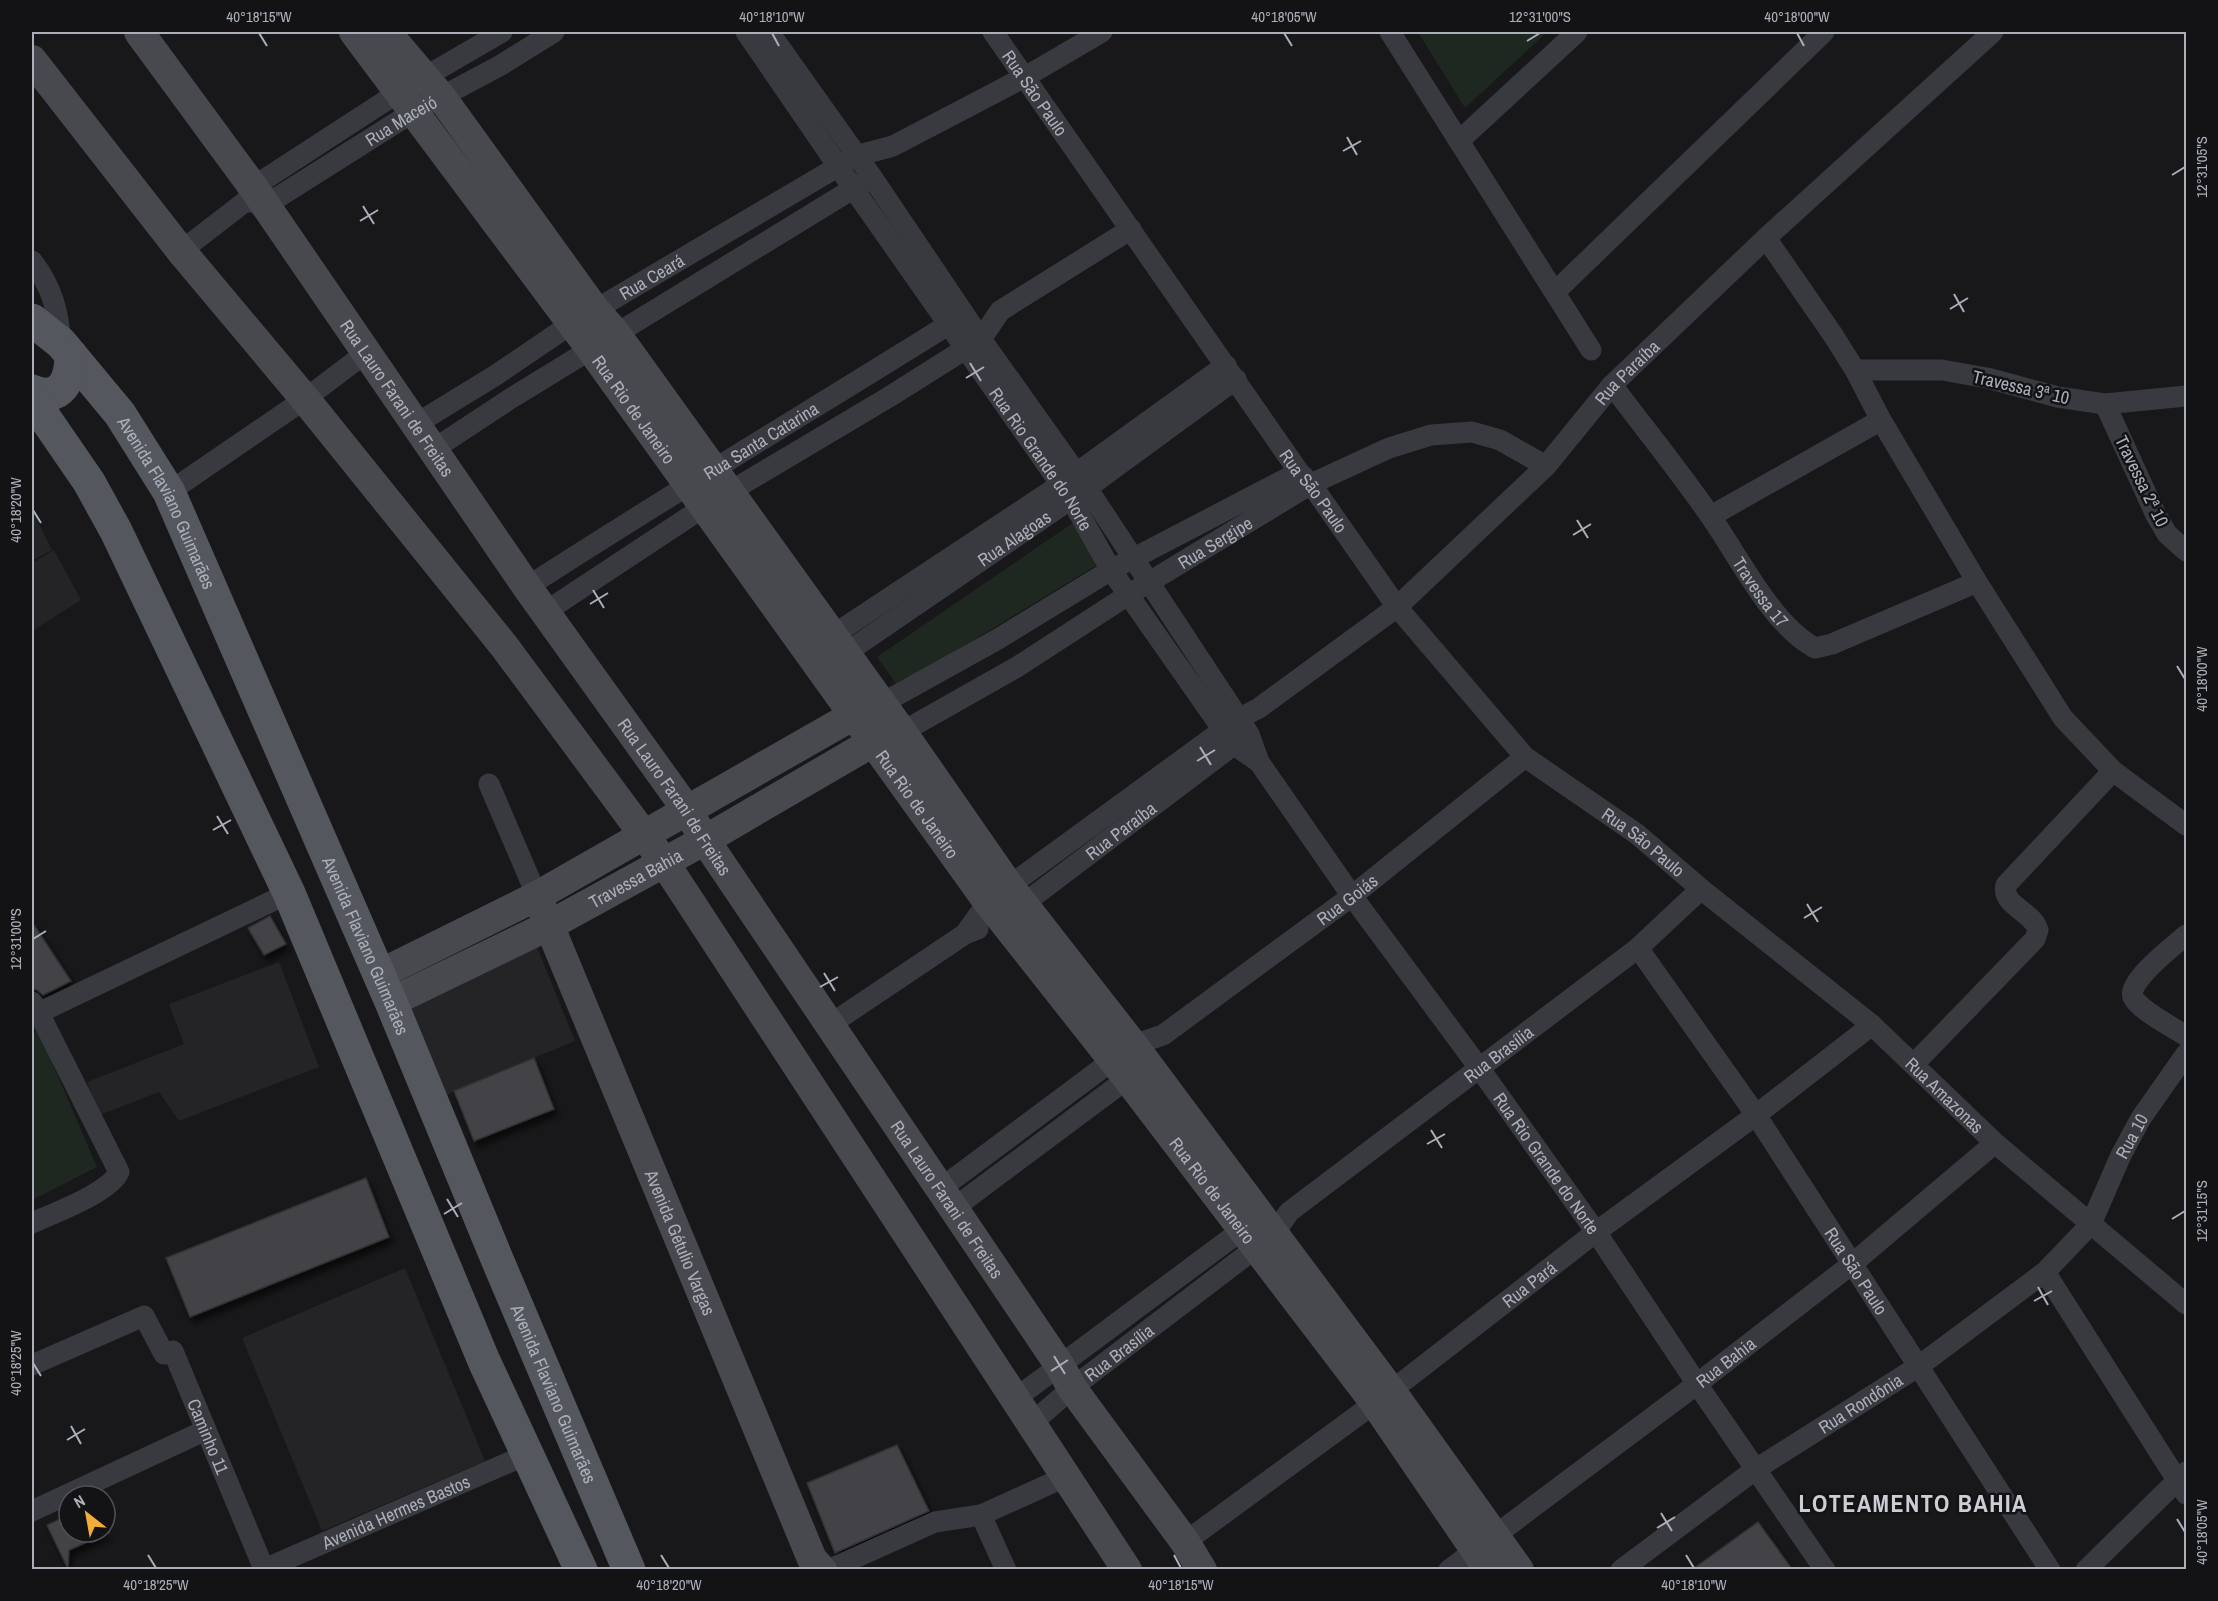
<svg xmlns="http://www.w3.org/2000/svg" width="2218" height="1601" viewBox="0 0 2218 1601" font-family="'Archivo Narrow',sans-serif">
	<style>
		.built { fill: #242427 }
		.green { fill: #1f2820 }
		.building { fill: #424347; stroke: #323236; stroke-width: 1.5; filter: url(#shadow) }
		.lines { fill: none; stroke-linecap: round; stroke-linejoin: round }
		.street { stroke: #393a3f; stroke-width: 21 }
		.secondary { stroke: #47494f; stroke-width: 30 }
		.primary { stroke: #55575e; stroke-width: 33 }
		.ticks { fill: none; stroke: #aaafb9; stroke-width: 2 }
		.labels { text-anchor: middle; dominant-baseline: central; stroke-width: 5; stroke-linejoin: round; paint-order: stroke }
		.street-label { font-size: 18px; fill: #aaafb9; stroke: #131315 }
		.district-label { font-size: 24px; font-weight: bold; letter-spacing: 1.5px; fill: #cbced5; stroke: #131315 }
		.neatline { fill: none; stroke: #aaafb9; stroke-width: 2 }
		.ticks-label { font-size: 15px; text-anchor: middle; fill: #aaafb9 }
	</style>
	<defs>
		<filter id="shadow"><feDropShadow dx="3.5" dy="6" stdDeviation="3" flood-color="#0009"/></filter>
	</defs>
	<rect width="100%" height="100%" fill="#18181a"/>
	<path class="built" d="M34,514L52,550L32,561V515Z
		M54,550L81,600L32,631V563Z
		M535,942L575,1041L454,1091L445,1096L405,1002Z
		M279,962L319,1067L179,1121L159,1092L100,1115L87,1082L184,1044L169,1004Z
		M405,1268L485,1461L322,1531L242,1338Z"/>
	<path class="green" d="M1418,32H1547L1465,108Z
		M1077,520L1102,562L898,686L877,657Z
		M38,1030L97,1167L32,1200V1033Z"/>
	<path class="building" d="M270,916L286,944L264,955L248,928Z
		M32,922L71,981L43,995L37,990L32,989Z
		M534,1058L554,1109L474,1141L454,1091Z
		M366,1178L389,1237L190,1317L166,1258Z
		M897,1445L929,1511L835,1553L807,1483Z
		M69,1515V1532H110L69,1550L68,1569L47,1525Z
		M1758,1522L1792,1569H1693Z"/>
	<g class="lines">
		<g class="street">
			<path id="s1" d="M746,32L853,188L1071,499L1111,570L1223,730L1234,745L1259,762"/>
			<path id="s2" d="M769,32L872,177L981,339L1087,488L1249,734L1259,762L1352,896L1480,1069L1596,1232L1697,1384L1825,1570"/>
			<path id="s3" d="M993,32L1299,472L1311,484L1397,607L1525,757L1637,834L1701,889L1872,1025L1995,1143L2186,1304"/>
			<path d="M1390,32L1591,350"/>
			<path d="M1459,141L1577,32"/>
			<path id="s4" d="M250,202L263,203L280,196L413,112L501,65L554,32"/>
			<path d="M1766,238L1833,335L1855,370L1881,420L1977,582L2063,718L2113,771L2186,825"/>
			<path d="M181,251L246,201L253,187L399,92L502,32"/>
			<path d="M32,261C52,287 58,310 61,343"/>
			<path d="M1555,292L1824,32"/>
			<path d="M1855,370H1942L1987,378L2058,397L2105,404L2186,396"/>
			<path id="s5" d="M1612,385C1645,429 1680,472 1711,517C1739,557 1772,625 1815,648L1832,644L1977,582"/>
			<path d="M2105,404L2156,515L2167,534L2186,551"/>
			<path id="s6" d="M416,424L496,375L571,324L856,156L893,146L1025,77L1102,32"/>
			<path d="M434,449L513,397L864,182"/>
			<path d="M169,492L305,399L367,352"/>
			<path d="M1711,516L1881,420"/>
			<path id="s7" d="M527,587C669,495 815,408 959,318"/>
			<path d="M545,612L704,507L889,397L981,339L1000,311L1131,229"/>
			<path d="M821,643L1060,485L1226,365"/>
			<path id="s8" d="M834,661L1087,488L1236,379"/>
			<path d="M881,704L998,639L1111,570L1299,472"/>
			<path id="s9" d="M902,732L1017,667L1128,595L1311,484L1389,448L1431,435L1472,432L1500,440L1546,466"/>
			<path d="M489,784L537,896"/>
			<path id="s10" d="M1013,912L1244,737"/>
			<path id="s11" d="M965,934L988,902L1009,886L1238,719L1259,708L1397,607L1546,466L1612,385L1766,238L1993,32"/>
			<path d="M2186,935C2175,945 2126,982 2133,997C2140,1011 2173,1027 2186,1036"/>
			<path id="s12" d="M1638,948L1756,1115L2050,1570"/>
			<path d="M32,1002L39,1013L119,1172C109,1193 54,1213 32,1223"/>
			<path d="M32,1016L289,893"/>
			<path d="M831,1024L965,934L978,929"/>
			<path d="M1914,1064L2035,939L2038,930C2033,911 2001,906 2006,885L2113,771"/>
			<path id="s13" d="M940,1189L1133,1045L1163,1035L1352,896L1525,757"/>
			<path d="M954,1208L1139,1070"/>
			<path d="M2045,1272L2186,1494"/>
			<path id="s14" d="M32,1365L144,1316L164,1354L173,1351L264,1569"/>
			<path d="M1016,1398L1254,1221"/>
			<path id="s15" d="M1032,1423L1072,1388L1274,1234L1289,1212L1638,948L1701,889"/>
			<path d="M32,1511L206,1430"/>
			<path d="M981,1515L1006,1570"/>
			<path id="s16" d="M1185,1542L1391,1391L1596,1232L1756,1115L1872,1025"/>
			<path id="s17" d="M262,1570L528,1454"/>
			<path d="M828,1570L935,1522L981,1515L1065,1477"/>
			<path id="s18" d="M1449,1570L1697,1384L1852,1264L1995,1143"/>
			<path id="s19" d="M1621,1570L1756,1469L1919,1366L2045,1272L2091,1224L2121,1155L2141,1118L2186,1054"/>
			<path d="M2086,1570L2186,1472"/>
		</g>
		<g class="secondary">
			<path id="s20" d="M139,32L253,187L527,587L687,810L705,840L1060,1366L1072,1388L1185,1542L1202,1570"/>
			<path id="s21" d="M354,32L591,349L988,902L1128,1079L1375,1403L1489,1570"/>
			<path d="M386,32L442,98L595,310L616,334L902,732L1009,886L1133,1045L1391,1391L1519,1570"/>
			<path d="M32,60L181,251L305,399L504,646L664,862L1127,1570"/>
			<path id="s22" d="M537,896L812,1559L822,1570"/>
			<path d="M378,975L537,896L854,715L872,708"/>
			<path id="s23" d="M391,1002L550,925L705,840L873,742L891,736"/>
		</g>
		<g class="primary">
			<path id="s24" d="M32,320L61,343L120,414L169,492L391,1002L497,1259L629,1570"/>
			<path d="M32,391C61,403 71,380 71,355"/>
			<path d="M32,399L89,482L116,531L289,893L484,1361L581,1570"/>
		</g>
	</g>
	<path class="ticks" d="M259,33L267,46M772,33L779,46M1284,33L1292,46M1797,33L1804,46M1527,41L1540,33M1347,137L1357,155M1343,151L1361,141M2172,175L2185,167M363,206L374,224M360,221L378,210M1954,294L1964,312M1950,309L1968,298M970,363L981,381M966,378L984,367M33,510L41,523M1577,520L1588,538M1573,535L1591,524M593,590L604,608M590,604L608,593M2177,666L2185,679M1200,747L1211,765M1197,761L1215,750M217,816L228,834M213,830L231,820M1807,904L1818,922M1804,918L1822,907M33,939L46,931M824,973L835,991M820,987L838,977M1431,1130L1442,1148M1427,1144L1445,1134M447,1199L458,1217M444,1214L462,1203M2172,1219L2185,1211M2038,1287L2048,1305M2034,1301L2052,1291M1054,1356L1065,1374M33,1363L41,1376M1051,1371L1068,1360M71,1426L81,1444M67,1440L85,1429M1661,1513L1672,1531M2177,1519L2185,1532M1657,1528L1675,1517M148,1555L156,1568M661,1555L669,1568M1174,1555L1181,1568M1686,1555L1694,1568"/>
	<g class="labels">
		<g class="street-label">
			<text stroke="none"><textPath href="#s3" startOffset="74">Rua São Paulo</textPath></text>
			<text stroke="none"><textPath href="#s4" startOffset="174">Rua Maceió</textPath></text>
			<text stroke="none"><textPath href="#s6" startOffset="278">Rua Ceará</textPath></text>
			<text stroke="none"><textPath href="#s11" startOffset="873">Rua Paraíba</textPath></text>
			<text transform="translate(2021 387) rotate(13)">Travessa 3ª 10</text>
			<text stroke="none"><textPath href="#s20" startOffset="448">Rua Lauro Farani de Freitas</textPath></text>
			<text stroke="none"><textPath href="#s21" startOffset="470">Rua Rio de Janeiro</textPath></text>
			<text stroke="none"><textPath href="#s7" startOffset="276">Rua Santa Catarina</textPath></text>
			<text stroke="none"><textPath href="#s1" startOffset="519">Rua Rio Grande do Norte</textPath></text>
			<text transform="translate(2142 481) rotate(64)">Travessa 2ª 10</text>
			<text stroke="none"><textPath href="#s3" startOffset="560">Rua São Paulo</textPath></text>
			<text stroke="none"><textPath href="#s24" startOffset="230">Avenida Flaviano Guimarães</textPath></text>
			<text stroke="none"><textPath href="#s8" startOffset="218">Rua Alagoas</textPath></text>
			<text stroke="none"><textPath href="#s9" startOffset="366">Rua Sergipe</textPath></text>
			<text stroke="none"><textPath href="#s5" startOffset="255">Travessa 17</textPath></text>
			<text stroke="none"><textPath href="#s20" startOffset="934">Rua Lauro Farani de Freitas</textPath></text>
			<text stroke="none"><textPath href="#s21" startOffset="956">Rua Rio de Janeiro</textPath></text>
			<text stroke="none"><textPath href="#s10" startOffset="135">Rua Paraíba</textPath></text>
			<text stroke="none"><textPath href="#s3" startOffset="1046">Rua São Paulo</textPath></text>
			<text stroke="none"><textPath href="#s23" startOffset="274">Travessa Bahia</textPath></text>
			<text stroke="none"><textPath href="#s13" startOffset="501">Rua Goiás</textPath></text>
			<text stroke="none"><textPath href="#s24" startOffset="716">Avenida Flaviano Guimarães</textPath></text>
			<text stroke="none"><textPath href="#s15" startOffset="596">Rua Brasília</textPath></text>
			<text stroke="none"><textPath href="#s3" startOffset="1440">Rua Amazonas</textPath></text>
			<text stroke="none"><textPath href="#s19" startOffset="682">Rua 10</textPath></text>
			<text stroke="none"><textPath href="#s2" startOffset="1374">Rua Rio Grande do Norte</textPath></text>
			<text stroke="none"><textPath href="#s21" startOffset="1442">Rua Rio de Janeiro</textPath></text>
			<text stroke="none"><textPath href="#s20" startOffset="1420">Rua Lauro Farani de Freitas</textPath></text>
			<text stroke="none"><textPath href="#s22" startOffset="375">Avenida Gétulio Vargas</textPath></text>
			<text stroke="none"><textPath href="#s12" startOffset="390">Rua São Paulo</textPath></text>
			<text stroke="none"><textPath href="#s16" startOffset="430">Rua Pará</textPath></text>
			<text stroke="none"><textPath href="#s15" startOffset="112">Rua Brasília</textPath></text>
			<text stroke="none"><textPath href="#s18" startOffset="346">Rua Bahia</textPath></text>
			<text stroke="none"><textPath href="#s24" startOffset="1202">Avenida Flaviano Guimarães</textPath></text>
			<text stroke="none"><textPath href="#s19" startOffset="292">Rua Rondônia</textPath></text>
			<text stroke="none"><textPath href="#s14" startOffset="267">Caminho 11</textPath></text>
			<text stroke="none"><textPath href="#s17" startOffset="146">Avenida Hermes Bastos</textPath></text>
		</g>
		<g class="district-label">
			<text x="1913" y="1503">LOTEAMENTO BAHIA</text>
		</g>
	</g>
	<rect width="2218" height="1601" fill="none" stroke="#131315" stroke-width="66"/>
	<g transform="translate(87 1514) rotate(329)"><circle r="28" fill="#131315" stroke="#4f5157" stroke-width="1.5"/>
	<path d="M0-4.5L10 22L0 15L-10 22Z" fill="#f2ad38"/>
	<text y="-9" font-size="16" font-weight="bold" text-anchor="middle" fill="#aaafb9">N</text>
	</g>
	<rect x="33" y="33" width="2152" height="1535" class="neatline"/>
	<g class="ticks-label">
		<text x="259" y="22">40°18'15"W</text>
		<text x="772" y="22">40°18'10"W</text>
		<text x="1284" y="22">40°18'05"W</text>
		<text x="1540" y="22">12°31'00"S</text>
		<text x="1797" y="22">40°18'00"W</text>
		<text transform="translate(2202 167) rotate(-90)" y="5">12°31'05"S</text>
		<text transform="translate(16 510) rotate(-90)" y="5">40°18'20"W</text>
		<text transform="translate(2202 679) rotate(-90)" y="5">40°18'00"W</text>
		<text transform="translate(16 939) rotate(-90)" y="5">12°31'00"S</text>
		<text transform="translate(2202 1211) rotate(-90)" y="5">12°31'15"S</text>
		<text transform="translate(16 1363) rotate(-90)" y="5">40°18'25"W</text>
		<text transform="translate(2202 1532) rotate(-90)" y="5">40°18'05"W</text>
		<text x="156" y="1590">40°18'25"W</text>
		<text x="669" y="1590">40°18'20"W</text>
		<text x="1181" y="1590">40°18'15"W</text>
		<text x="1694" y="1590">40°18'10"W</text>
	</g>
</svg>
